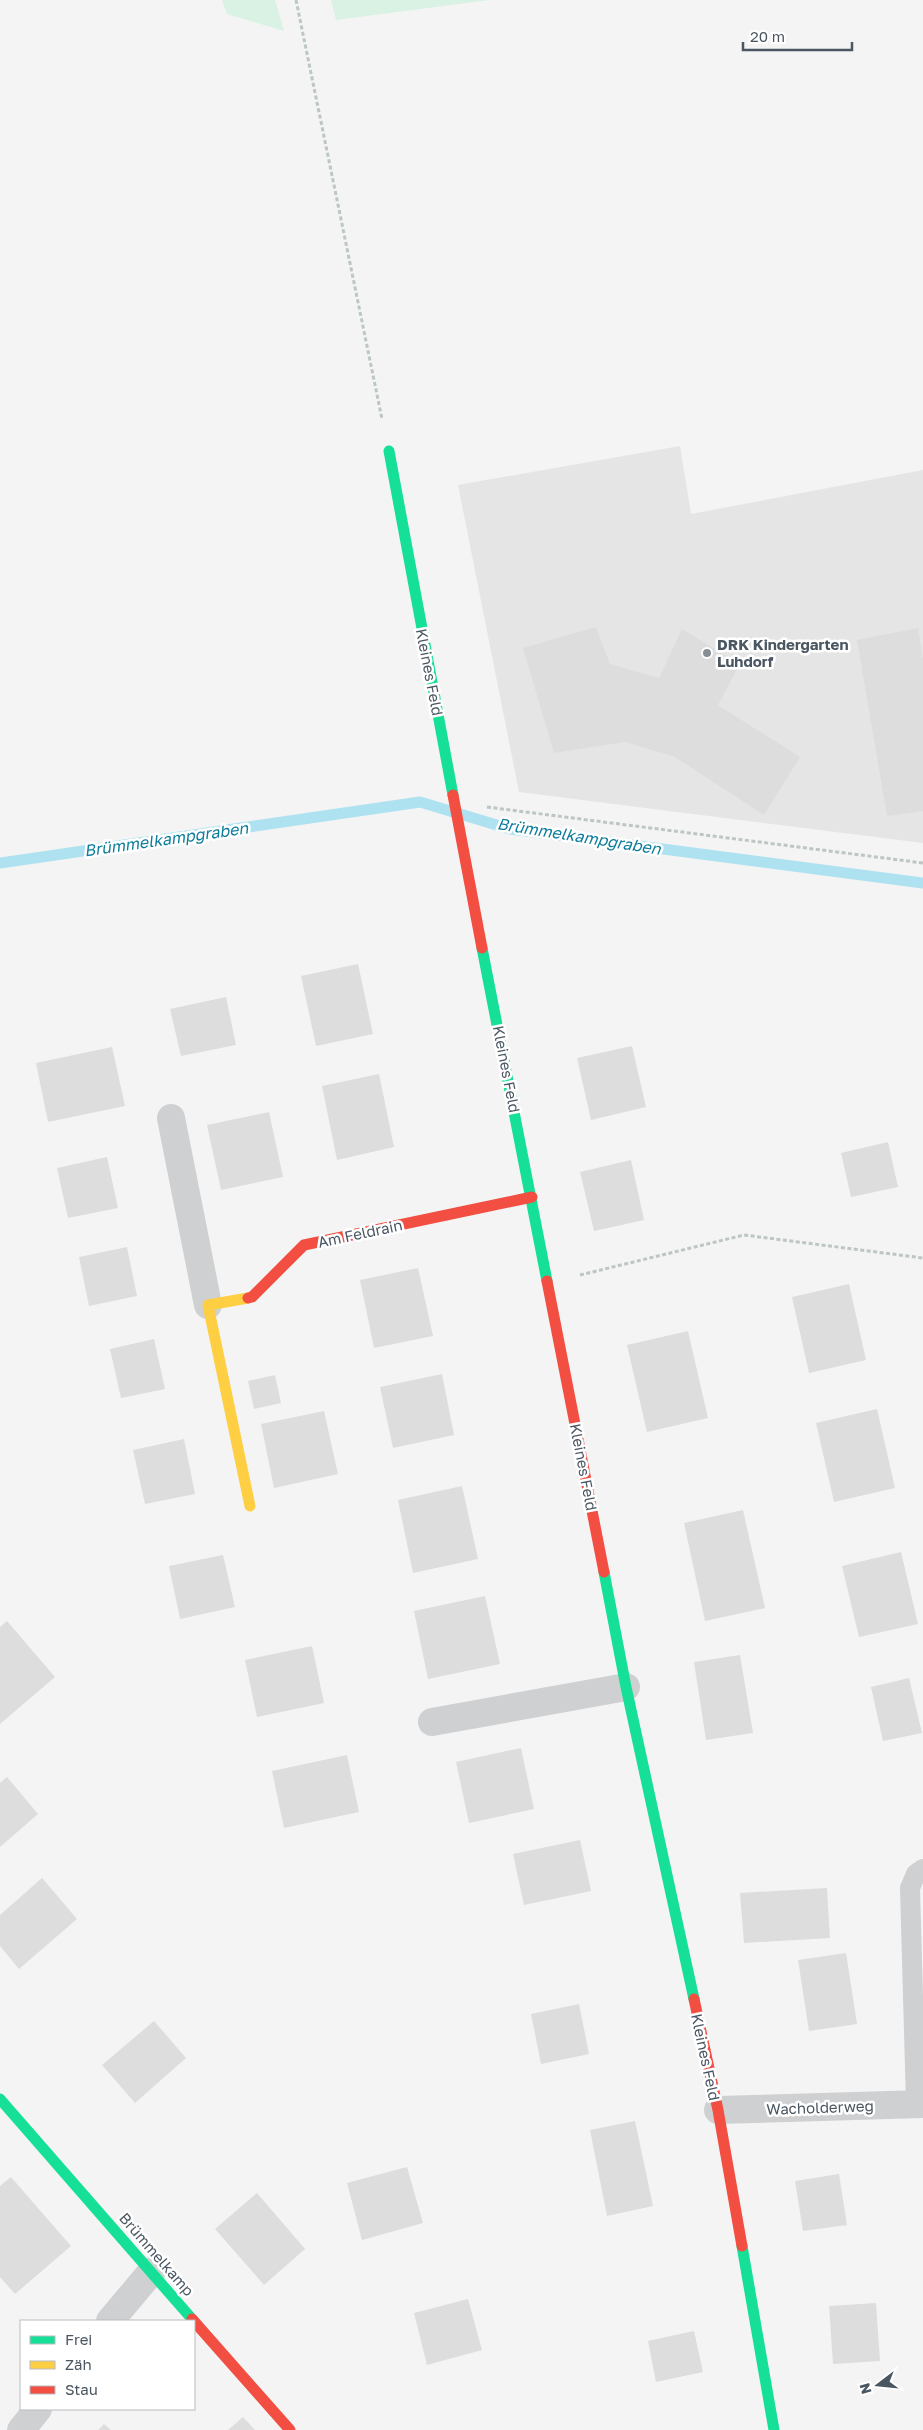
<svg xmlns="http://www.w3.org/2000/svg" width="923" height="2430" viewBox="0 0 923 2430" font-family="'Golos Text',sans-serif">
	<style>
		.education { fill: #e6e5e6 }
		.green { fill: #d9f2e3 }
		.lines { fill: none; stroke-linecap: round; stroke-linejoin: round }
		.stream { stroke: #aee2f0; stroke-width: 11 }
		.building { fill: #ddddde }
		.path { stroke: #bcc7c4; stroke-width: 3; stroke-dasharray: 4 2.5; stroke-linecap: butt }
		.lane { stroke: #ced0d2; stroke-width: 20 }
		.street { stroke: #ced0d2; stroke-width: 28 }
		.fast { stroke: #16e098; stroke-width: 11 }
		.slow { stroke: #ffcf43; stroke-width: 11 }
		.jam { stroke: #f24e42; stroke-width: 11 }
		.poi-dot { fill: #868d94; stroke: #fff; stroke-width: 2 }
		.labels { text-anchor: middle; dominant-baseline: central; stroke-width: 5; stroke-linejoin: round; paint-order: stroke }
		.poi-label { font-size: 15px; font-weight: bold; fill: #4a5661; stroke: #fff; text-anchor: start }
		.street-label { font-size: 15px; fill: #4a5661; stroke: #fff }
		.water-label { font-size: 16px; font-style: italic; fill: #0c7c9b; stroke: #fff }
	</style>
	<rect width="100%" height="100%" fill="#f4f4f4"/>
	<path class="education" d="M680,446L691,514L923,470V843L519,792L458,485Z"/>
	<path class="green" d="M222,0H275L284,31L227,14Z
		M331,0H489L336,20Z"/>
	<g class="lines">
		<path class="stream" d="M0,863L420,802L510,829L923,883"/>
	</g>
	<path class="building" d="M596,627L610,664L659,678L682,629L740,664L718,705L800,757L764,815L675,757L625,742L554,753L523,648Z
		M918,628L923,659V811L887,816L857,640Z
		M358,964L373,1034L316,1046L301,976Z
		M226,997L236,1045L181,1056L170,1009Z
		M632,1046L646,1107L591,1120L577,1058Z
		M112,1047L125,1106L48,1122L36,1063Z
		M379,1074L394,1147L337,1160L322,1086Z
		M269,1112L283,1177L221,1190L207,1125Z
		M888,1142L898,1187L851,1197L841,1153Z
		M107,1157L118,1208L68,1218L57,1168Z
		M631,1160L644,1220L594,1231L580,1172Z
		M127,1247L137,1296L89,1306L79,1257Z
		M418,1268L433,1336L374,1348L360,1280Z
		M849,1284L866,1360L809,1373L792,1297Z
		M688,1331L708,1418L647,1432L627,1345Z
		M154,1339L165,1389L121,1398L110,1349Z
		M442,1374L454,1435L393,1448L380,1387Z
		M275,1375L281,1403L254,1409L248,1381Z
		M877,1409L895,1488L834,1502L816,1423Z
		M324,1411L338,1474L274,1488L261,1424Z
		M184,1439L195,1494L145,1504L133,1450Z
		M462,1486L478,1559L413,1573L398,1500Z
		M743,1510L765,1608L705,1621L684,1523Z
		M901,1552L918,1624L859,1637L842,1566Z
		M223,1555L235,1607L180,1619L169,1566Z
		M485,1596L500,1664L428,1679L414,1611Z
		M7,1621L55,1677L0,1724V1627Z
		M312,1646L324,1703L257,1717L245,1660Z
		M740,1655L753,1733L706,1740L694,1662Z
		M909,1678L922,1733L883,1741L871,1687Z
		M521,1748L534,1809L469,1823L456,1762Z
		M347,1755L359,1812L284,1828L272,1771Z
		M7,1777L38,1814L0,1847V1783Z
		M580,1840L591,1891L524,1905L513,1854Z
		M42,1878L77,1919L19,1969L0,1946V1915Z
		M827,1888L830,1938L744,1943L740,1893Z
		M846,1953L857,2024L809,2031L798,1960Z
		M579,2004L589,2054L541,2064L531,2014Z
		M154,2021L186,2058L135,2103L102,2065Z
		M635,2121L653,2206L607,2216L590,2130Z
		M407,2167L423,2223L362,2240L347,2183Z
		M839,2174L847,2225L803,2231L795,2181Z
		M11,2177L71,2246L15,2294L0,2277V2186Z
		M257,2193L305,2249L264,2285L215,2229Z
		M468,2299L482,2350L427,2365L414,2313Z
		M876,2303L880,2361L833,2364L829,2306Z
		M694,2331L703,2372L656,2382L648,2341Z
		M243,2417L255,2430H228Z
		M104,2424L111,2430H98Z"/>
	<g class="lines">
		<path class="path" d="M296,0L382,419
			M487,807L923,863
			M580,1275L744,1235L923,1258"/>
		<path class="lane" d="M916,2104L910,1888L916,1874L923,1869"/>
		<path class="street" d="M171,1118L208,1305
			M432,1722L626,1687
			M718,2110L923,2104
			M110,2321L152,2271
			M21,2430L38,2409"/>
		<path class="fast" d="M389,451L453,795
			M482,948L547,1281
			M604,1572L626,1687L694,1999
			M0,2099L192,2319
			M742,2246L774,2430"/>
		<path class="slow" d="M248,1298L208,1305L250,1506"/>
		<path class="jam" d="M453,795L482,948
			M547,1281L604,1572
			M248,1298L252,1297L304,1245L532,1197
			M694,1999L718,2110L742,2246
			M192,2319L290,2430"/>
	</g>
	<circle class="poi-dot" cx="707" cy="653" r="5"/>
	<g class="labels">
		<g class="poi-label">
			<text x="717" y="644">DRK Kindergarten<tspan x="717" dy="17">Luhdorf</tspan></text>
		</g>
		<g class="street-label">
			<text transform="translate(430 672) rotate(79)">Kleines Feld</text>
			<text transform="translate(507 1069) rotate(79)">Kleines Feld</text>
			<text transform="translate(360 1233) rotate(-12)">Am Feldrain</text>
			<text transform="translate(584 1467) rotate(79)">Kleines Feld</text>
			<text transform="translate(706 2057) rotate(78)">Kleines Feld</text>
			<text transform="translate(820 2107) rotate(-2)">Wacholderweg</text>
			<text transform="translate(157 2254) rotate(49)">Brümmelkamp</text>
		</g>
		<g class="water-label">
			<text transform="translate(579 836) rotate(9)">Brümmelkampgraben</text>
			<text transform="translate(166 839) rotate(-8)">Brümmelkampgraben</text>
		</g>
	</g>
	<rect x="20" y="2320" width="175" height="90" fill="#ffffff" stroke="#b7bbc0"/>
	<rect x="30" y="2336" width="25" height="8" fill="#16e098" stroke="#b7bbc0"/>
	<text x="65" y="2345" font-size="15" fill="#4a5661">Frei</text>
	<rect x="30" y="2361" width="25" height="8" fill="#ffcf43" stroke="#b7bbc0"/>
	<text x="65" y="2370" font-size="15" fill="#4a5661">Zäh</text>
	<rect x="30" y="2386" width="25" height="8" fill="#f24e42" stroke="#b7bbc0"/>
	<text x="65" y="2395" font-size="15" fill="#4a5661">Stau</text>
	<g transform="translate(878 2385) rotate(254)" stroke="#ffffff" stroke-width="4" paint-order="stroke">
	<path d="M0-4L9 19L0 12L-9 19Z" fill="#4a5661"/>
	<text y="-8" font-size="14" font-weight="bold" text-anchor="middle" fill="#4a5661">N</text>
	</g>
	<path d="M743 42v8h109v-8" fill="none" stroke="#4a5661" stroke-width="2.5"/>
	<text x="750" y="42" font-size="15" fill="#4a5661" stroke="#ffffff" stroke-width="4" paint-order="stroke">20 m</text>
</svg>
